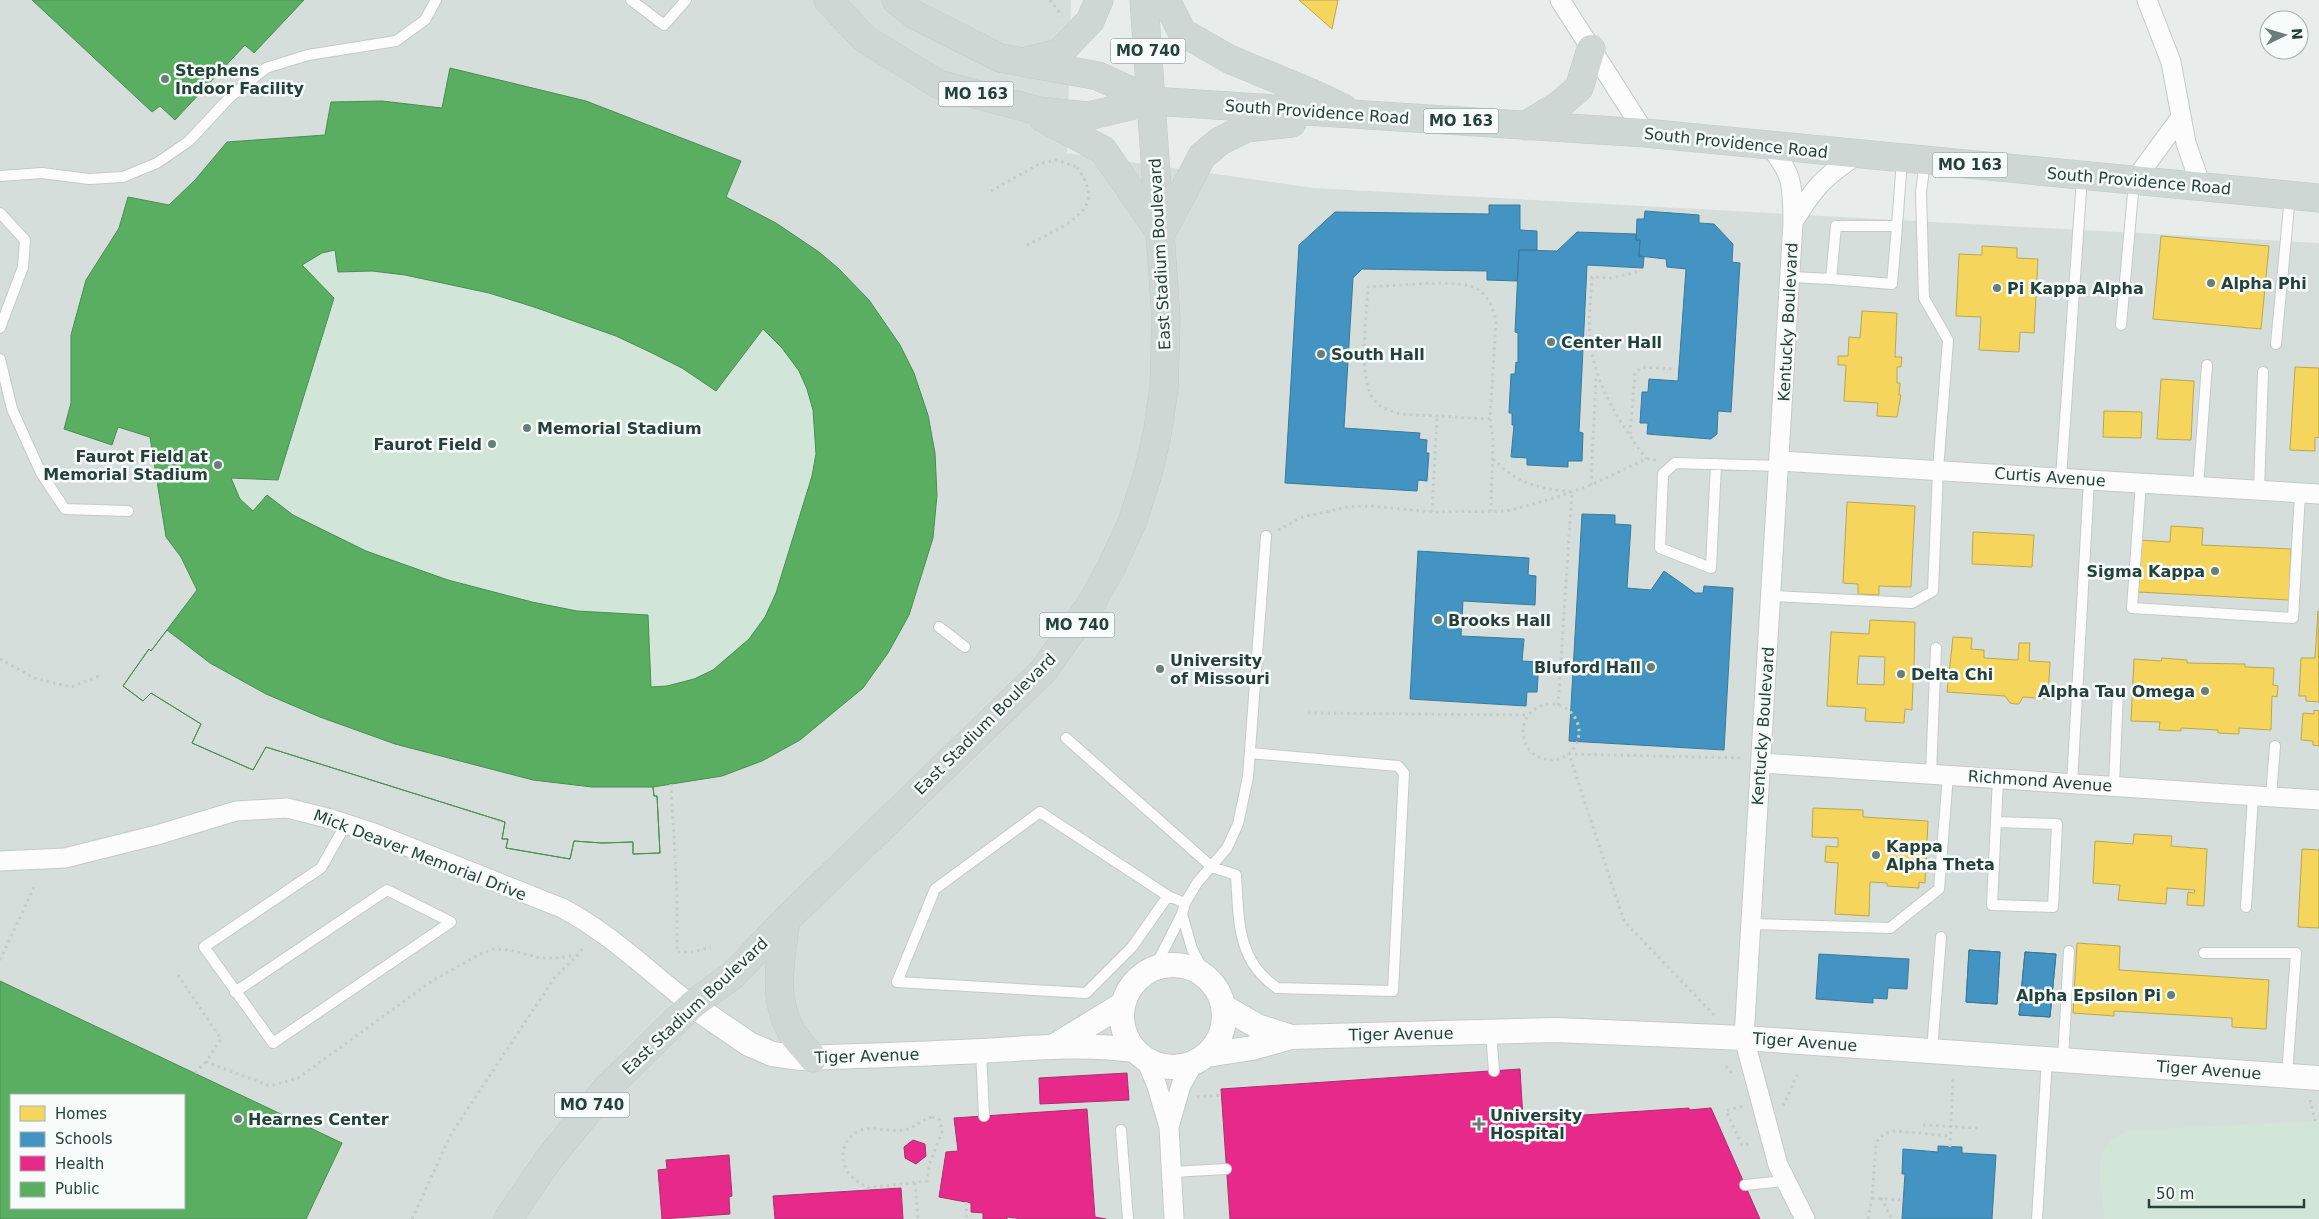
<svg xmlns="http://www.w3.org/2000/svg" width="2319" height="1219" viewBox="0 0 2319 1219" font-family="'DejaVu Sans',sans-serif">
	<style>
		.built { fill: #d6dedb; fill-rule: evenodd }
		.green { fill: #d1e6d8 }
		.homes { fill: #f6d55c; stroke: #b7a952; fill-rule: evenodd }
		.schools { fill: #4393c3; stroke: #3a7b9a }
		.health { fill: #e7298a; stroke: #ac3072 }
		.public { fill: #5aae61; stroke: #4a8e55; fill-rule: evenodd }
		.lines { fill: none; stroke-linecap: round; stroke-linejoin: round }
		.service-casing { stroke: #c5cac8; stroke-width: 12 }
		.minor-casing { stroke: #c5cac8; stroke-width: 21 }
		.tertiary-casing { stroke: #c5cac8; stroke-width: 26 }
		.primary-casing { stroke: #c3ccc9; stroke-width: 29 }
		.path { stroke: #c3ccca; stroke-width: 3; stroke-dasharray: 2.5 4; stroke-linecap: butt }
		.service { stroke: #fcfcfc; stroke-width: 10 }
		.minor { stroke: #fcfcfc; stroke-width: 19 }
		.tertiary { stroke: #fcfcfc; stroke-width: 24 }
		.primary { stroke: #cfd7d5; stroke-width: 28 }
		.poi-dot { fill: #697e78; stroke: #f7fbf9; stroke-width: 2 }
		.labels { text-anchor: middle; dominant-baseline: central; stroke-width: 5; stroke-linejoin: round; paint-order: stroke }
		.shield { fill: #f7fbf9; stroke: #637a73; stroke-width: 1 }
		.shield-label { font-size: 15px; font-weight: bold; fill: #24423a }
		.poi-label { font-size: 16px; font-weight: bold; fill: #24423a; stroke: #f7fbf9; text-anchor: start }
		.street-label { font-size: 16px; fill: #24423a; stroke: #f7fbf9 }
	</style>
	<rect width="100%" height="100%" fill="#e8edeb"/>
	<path class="built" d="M0,0H1071L1067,153L1314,188L2319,243V1219H0ZM11,1095H184V1208H11Z"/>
	<path class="green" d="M450,68L586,101L741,161L727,197C779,225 828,254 868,299C923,362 950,457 932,539C929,557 922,574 917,591C906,624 886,664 862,689C834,718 800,742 764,760C711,786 650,787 592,787L197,590L181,557L166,537L150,437L118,427L112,445L64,429L71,403V335L86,280L119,228L128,197L169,205L267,140L325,135L382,102L442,108Z
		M2319,1121V1219H2105C2102,1181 2086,1142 2133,1130Z"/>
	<path class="homes" d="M1299,0H1338L1332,29Z
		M2161,236L2269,246L2261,329L2153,319Z
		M1982,246L2017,248V258L2038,259L2034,333L2020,332L2019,352L1979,350L1981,317L1956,316L1959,254L1982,255Z
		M1862,311L1897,313L1895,357H1902L1901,367H1897V383H1900L1899,395H1901L1897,417L1877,416L1878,403L1844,401L1846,365H1838V356H1848L1849,337L1860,338Z
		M2295,367L2319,368V438L2315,437V451L2290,450Z
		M2161,379L2194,381L2191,440L2157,439Z
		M2104,411L2142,412L2141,438L2103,437Z
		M1847,502L1915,506L1911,587L1879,586V595L1858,594V584L1843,583Z
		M2171,526L2203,528L2202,545L2291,549L2289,600L2138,592L2140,540L2170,542Z
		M1973,532L2034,535L2032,567L1972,564Z
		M2318,611L2319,702L2306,701V696H2299L2301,658H2315Z
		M1870,620L1915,622L1914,666L1918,671V678L1913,683L1912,710L1905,709L1904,723L1865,721L1866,708L1827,706L1831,632L1869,634ZM1859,656L1885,657L1884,685L1857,684Z
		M1953,637L1972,638L1971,649L1984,650V658L2018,660L2019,643H2030L2029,661L2050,662L2048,699L2023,697L2019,704H2015L2010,703L2005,696L1947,692Z
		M2162,658L2187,660V663L2245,664V667L2274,668L2273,685L2278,686L2277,697L2272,696L2271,730L2239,728V734L2218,733V730L2181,728V731L2159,730L2160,722L2131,721L2134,659L2161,661Z
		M2314,710L2319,711V746L2313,745V741L2301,740L2303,713L2314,714Z
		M1813,808L1863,810V817L1928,821L1925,883L1919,882V888L1887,886V883L1870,882L1869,916L1835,914L1838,863L1825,862L1826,846L1838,847V838L1812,837Z
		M2134,834L2172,836L2171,846L2207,849L2204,906L2187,905L2188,892L2194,893L2195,890L2167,888L2166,904L2118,900L2120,885L2093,883L2095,841L2133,844Z
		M2302,849L2319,850V928L2298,927Z
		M2077,943L2120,946L2119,970L2269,980L2266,1029L2232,1027V1018L2114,1011V1016L2073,1013Z"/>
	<path class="schools" d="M1489,205H1520V230L1537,231V250H1519L1517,281L1487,280V271L1362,269L1353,278L1344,428L1420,433L1419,439L1427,440L1426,453H1429L1427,481L1418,480L1417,491L1285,483L1299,245L1335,212L1489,214Z
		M1645,211L1699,215V223L1714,224L1733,244L1732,262L1740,263L1731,412L1718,411L1717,434L1711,439L1647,434L1648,423H1640L1642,392H1648L1649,379L1678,381L1686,269L1667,267L1666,259L1639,256L1640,240H1636L1637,219H1644Z
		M1577,232L1636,234V240H1640L1639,256L1644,257L1643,268L1587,265L1579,432L1583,433L1582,461H1568V467L1527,465V458L1511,457L1514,425H1512V413H1509L1511,374H1515L1516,362L1518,363V333L1515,332L1519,250L1557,251Z
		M1582,514L1615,515V524L1631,525L1627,588L1651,590L1664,571L1695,593H1703L1704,586L1733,588L1724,750L1569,741Z
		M1418,551L1529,558L1528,575L1536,576L1535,605L1463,601L1461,636L1524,639L1522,661L1539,662L1537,692H1527L1526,706L1410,699Z
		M1969,950L2000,952L1997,1004L1966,1002Z
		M1969,950L2000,952L1997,1004L1966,1002Z
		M2025,952L2056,954L2050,1017L2019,1015Z
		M2025,952L2056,954L2050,1017L2019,1015Z
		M1819,954L1909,959L1907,989L1888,988L1887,999L1873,998V1003L1816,999Z
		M1938,1146L1962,1147V1153L1996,1155L1992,1219H1902L1905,1174H1902L1903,1149L1938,1152Z"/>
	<path class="health" d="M1520,1069L1523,1119L1689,1108V1110L1711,1108L1760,1219H1230L1221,1089Z
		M1127,1073L1129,1100L1040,1104L1039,1078Z
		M1087,1109L1095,1217L1106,1219H1023L1007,1217V1219H983V1213L971,1212V1203L939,1197L946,1152L958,1151L954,1118Z
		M913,1140L925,1144L926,1156L916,1164L905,1158L904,1147Z
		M729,1155L732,1196L729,1197L730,1214L662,1219L658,1170L667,1169L666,1160Z
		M901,1188L903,1219H775L773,1196Z"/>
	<path class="public" d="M32,0H304L254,53L245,45L175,120L160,106L152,112Z
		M450,68L586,101L741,161L726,197L776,223L819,252L838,268L869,300L900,345L914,373L928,415L935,453L937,495L933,538L909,615L888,653L863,688L800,740L762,761L722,776L653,787L654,796H657L660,853L633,854V842L602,843L574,841L570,859L506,848L508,839H502L505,822L266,747L253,770L192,743L201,724L151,693L143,701L123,686L149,649L151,651L197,590L181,557L166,537L150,437L118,427L112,445L64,429L71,403V335L86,280L119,228L128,197L169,205L195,180L227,142L325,135L331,102L382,101L442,108ZM335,250L338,272L372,271L405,275L489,293L534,307L616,336L652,353L682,368L716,391L763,329L782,348L799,371L807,389L813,410L816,454L812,476L776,593L765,617L749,639L713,670L694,679L667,686L651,687L648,615L577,611L532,602L448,580L366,551L293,515L267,495L253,511L240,499L231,478L278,480L334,298L302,265L322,253Z
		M167,630L210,663L266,694L320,717L395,744L533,780L592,787H653L654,796H657L660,853L633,854V842L602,843L574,841L570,859L506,848L508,839H502L505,822L266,747L253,770L192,743L201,724L151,693L143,701L123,686L149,649L151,651Z
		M0,981L342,1143L306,1219H0ZM11,1095H184V1208H11Z"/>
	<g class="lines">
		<g class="service-casing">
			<path id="service" d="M631,0L664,25L686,0
				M0,176L42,173L89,179L123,177L157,163L189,141L230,97L266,68L308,55L396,41L425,20L436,0
				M0,213L25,240L23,267L0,328
				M1791,277L1831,279L1836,226H1897L1902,160
				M1831,279L1892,284L1897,226
				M2121,325L2134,182
				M2276,344L2290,196
				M0,359L12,409L41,473L65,509L128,511
				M1716,464L1711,568L1660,548L1663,474L1675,463L1780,466
				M2061,478L2082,177
				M2141,483L2132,608L2293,618L2300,493
				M2198,486L2207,365
				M2259,490L2263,372
				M1771,596L1912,603L1933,591L1938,470L1948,340L1924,298L1921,192L1925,162
				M939,627L965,647
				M1066,738L1212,867L1236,875C1239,919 1236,960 1277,988L1393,991L1404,773L1398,766L1250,753
				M1931,774L1936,648
				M2072,784L2089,480
				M2114,786L2118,691
				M2271,797L2275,746
				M1996,822L2057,824L2053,907L1992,905L1998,778
				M1168,896L1132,947L1086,993L897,982L935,889L1040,812L1168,896L1185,903
				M2246,907L2253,796
				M1182,914L1192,949L1206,976
				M1751,924L1890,928L1939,889L1948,775
				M2204,953H2296L2287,1075
				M1155,967L1182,914L1185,903L1197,883L1227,848L1238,824L1248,777L1266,536
				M235,992L387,890L451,922L273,1043L204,947L321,868L346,824
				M1491,1032L1494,1071
				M981,1051L984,1116
				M1932,1051L1941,937
				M2063,1060L2069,951
				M1121,1130L1128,1219
				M1172,1172L1226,1169
				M1745,1185L1786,1181
				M2037,1219L2047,1059"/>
		</g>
		<g class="minor-casing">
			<path id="minor" d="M1560,0L1645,133
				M2147,0L2171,62L2186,143L2201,186
				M1770,146C1794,177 1792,184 1793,222L1744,1038L1778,1165L1805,1219
				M2134,181L2181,117
				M1793,222C1815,187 1823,177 1857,155
				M1780,461L2319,494
				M1761,763L2319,800
				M0,861L65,858L157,835L236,811L287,808L331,819L374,833L562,908C610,933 649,972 692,1005
				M1146,1060L1157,1086L1169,1127L1174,1219
				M1169,1127L1181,1085L1193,1064"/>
		</g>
		<g class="tertiary-casing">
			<path id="tertiary" d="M1122 1016a51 51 0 1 1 102 0a51 51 0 1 1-102 0Z
				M692,1005L749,1044L772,1054L801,1058C861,1056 921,1054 981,1051C1032,1048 1082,1043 1134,1050
				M1224,1007L1257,1026L1291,1037
				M1056,1045L1123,1004
				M1207,1055L1252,1048L1291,1037L1556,1030L1744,1038L2319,1078"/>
		</g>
		<g class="primary-casing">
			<path id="primary" d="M828,0L865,39L938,84L1039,111L1088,116L1152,101L1645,133L2319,198
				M896,0L915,15L1000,58L1098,76L1152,101
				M1166,0L1182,32L1229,59L1311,93L1343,108
				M1026,61L1059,53L1090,21L1099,0
				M1043,118L1103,150L1161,234L1202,156L1220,141L1246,128L1292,123
				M1525,126L1559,105L1579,88L1591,49
				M786,920C781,959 771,998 793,1034C798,1042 807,1050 813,1058
				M508,1219L548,1160L607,1088L692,1005L733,975L786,920L1043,671L1089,607L1111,568L1133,520L1149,470L1158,429L1164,387L1166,319L1144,0"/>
		</g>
		<path class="path" d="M1050,0L1062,16
			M991,191L1039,164L1056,160L1077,167
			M1027,245C1044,236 1084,220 1088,200C1091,189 1083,176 1077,167
			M1637,272L1611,278L1592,277C1591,297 1588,319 1590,339C1594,385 1620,422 1646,459
			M1490,419L1400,414C1392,411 1382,409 1376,402C1356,381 1367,316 1368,287C1394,286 1447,280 1470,286C1486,290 1493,307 1496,321L1490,419L1493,436L1491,511
			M1630,434L1635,373L1642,367L1675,369
			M1493,459C1518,484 1538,488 1572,492L1558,705
			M1591,485L1596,376
			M1432,512L1437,416
			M1278,530L1303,517L1347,507L1370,506L1432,512L1507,511L1555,498L1591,485L1646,459L1657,460
			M0,659L34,678L71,687L99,676
			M1523 732a28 28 0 1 1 56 0a28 28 0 1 1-56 0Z
			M1308,713L1528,715
			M671,784L677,894V952H693L711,947
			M0,960L36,883
			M178,975L221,1039L206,1062L270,1086L298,1078L432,981L480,954L493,949L510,950L540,958H557L578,955
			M1714,1015L1624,921L1569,754L1741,758
			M1726,1066L1733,1075
			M195,1073L206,1062
			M1197,1097L1221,1095
			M2310,1100L2315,1121
			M1742,1106L1726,1111L1742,1145L1752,1144
			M1783,1106L1797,1075
			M932,1117L940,1120L942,1132L929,1165L927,1181L868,1188C863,1185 857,1182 852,1177C837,1162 841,1138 861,1130C871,1126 893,1133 908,1129C916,1126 923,1119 932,1117Z
			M1923,1125L1979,1128
			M1950,1147L1953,1076
			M915,1183L918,1219
			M1872,1198L1903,1200
			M1881,1198L1892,1219
			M966,1202L967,1219
			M412,1219L451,1134L555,977L578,955L584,946
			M1868,1219L1872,1198L1876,1144C1880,1135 1885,1133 1895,1131L1951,1136"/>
		<use href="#service" class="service"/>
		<use href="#minor" class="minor"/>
		<use href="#tertiary" class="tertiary"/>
		<use href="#primary" class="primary"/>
	</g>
	<g class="poi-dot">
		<circle cx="165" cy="79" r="5"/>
		<circle cx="2211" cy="283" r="5"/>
		<circle cx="1997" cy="288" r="5"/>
		<circle cx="1551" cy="342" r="5"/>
		<circle cx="1321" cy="354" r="5"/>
		<circle cx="527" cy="428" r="5"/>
		<circle cx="492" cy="444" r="5"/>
		<circle cx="218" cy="465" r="5"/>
		<circle cx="2215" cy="571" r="5"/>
		<circle cx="1438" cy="620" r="5"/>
		<circle cx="1651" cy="667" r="5"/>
		<circle cx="1160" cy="669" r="5"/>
		<circle cx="1901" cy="674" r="5"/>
		<circle cx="2205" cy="691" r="5"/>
		<circle cx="1876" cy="855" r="5"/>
		<circle cx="2171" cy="995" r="5"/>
		<circle cx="238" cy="1119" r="5"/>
		<path d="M1476.5 1116.5h5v5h5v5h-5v5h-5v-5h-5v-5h5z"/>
	</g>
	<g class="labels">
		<g class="shield">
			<rect x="1110.5" y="38.5" width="75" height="25" rx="4"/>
			<rect x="938.5" y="81.5" width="75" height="25" rx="4"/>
			<rect x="1423.5" y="108.5" width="75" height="25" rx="4"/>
			<rect x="1932.5" y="152.5" width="75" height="25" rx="4"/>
			<rect x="1039.5" y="612.5" width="75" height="25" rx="4"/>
			<rect x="554.5" y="1092.5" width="75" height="25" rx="4"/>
		</g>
		<g class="shield-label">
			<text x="1148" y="51">MO 740</text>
			<text x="976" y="94">MO 163</text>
			<text x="1461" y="121">MO 163</text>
			<text x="1970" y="165">MO 163</text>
			<text x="1077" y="625">MO 740</text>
			<text x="592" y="1105">MO 740</text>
		</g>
		<g class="poi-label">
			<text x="175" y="70">Stephens<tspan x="175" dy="18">Indoor Facility</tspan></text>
			<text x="2221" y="283">Alpha Phi</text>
			<text x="2007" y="288">Pi Kappa Alpha</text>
			<text x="1561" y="342">Center Hall</text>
			<text x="1331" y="354">South Hall</text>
			<text x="537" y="428">Memorial Stadium</text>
			<text x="482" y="444" text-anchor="end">Faurot Field</text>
			<text x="208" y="456" text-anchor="end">Faurot Field at<tspan x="208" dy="18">Memorial Stadium</tspan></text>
			<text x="2205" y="571" text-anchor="end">Sigma Kappa</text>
			<text x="1448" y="620">Brooks Hall</text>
			<text x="1170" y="660">University<tspan x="1170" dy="18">of Missouri</tspan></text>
			<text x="1641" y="667" text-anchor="end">Bluford Hall</text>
			<text x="1911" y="674">Delta Chi</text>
			<text x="2195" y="691" text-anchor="end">Alpha Tau Omega</text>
			<text x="1886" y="846">Kappa<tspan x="1886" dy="18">Alpha Theta</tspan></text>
			<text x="2161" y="995" text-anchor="end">Alpha Epsilon Pi</text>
			<text x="1490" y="1115">University<tspan x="1490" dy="18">Hospital</tspan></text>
			<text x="248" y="1119">Hearnes Center</text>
		</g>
		<g class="street-label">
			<text transform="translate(1317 112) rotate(4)">South Providence Road</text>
			<text transform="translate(1736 143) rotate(6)">South Providence Road</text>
			<text transform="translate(2139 181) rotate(5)">South Providence Road</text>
			<text transform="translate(1160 254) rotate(-93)">East Stadium Boulevard</text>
			<text transform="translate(1788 322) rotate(-87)">Kentucky Boulevard</text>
			<text transform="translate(2050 477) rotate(4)">Curtis Avenue</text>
			<text transform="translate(985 724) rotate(-45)">East Stadium Boulevard</text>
			<text transform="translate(1763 726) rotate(-86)">Kentucky Boulevard</text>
			<text transform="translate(2040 781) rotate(4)">Richmond Avenue</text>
			<text transform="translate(420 855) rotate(21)">Mick Deaver Memorial Drive</text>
			<text transform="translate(695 1006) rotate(-43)">East Stadium Boulevard</text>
			<text transform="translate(1401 1034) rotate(-1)">Tiger Avenue</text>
			<text transform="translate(1805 1042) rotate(4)">Tiger Avenue</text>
			<text transform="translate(867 1056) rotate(-2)">Tiger Avenue</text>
			<text transform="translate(2209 1070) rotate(4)">Tiger Avenue</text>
		</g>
	</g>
	<rect x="10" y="1094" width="175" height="115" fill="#f7fbf9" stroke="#a3b1ad"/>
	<rect x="20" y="1106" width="25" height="15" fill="#f6d55c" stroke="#a3b1ad"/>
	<text x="55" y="1119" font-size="15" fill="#24423a">Homes</text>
	<rect x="20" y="1132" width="25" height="15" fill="#4393c3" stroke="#a3b1ad"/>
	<text x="55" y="1144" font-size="15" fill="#24423a">Schools</text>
	<rect x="20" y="1156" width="25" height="15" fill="#e7298a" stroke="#a3b1ad"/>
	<text x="55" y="1169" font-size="15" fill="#24423a">Health</text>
	<rect x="20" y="1182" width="25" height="15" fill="#5aae61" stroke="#a3b1ad"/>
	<text x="55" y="1194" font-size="15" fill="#24423a">Public</text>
	<g transform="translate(2284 35) rotate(85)"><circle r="24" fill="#f7fbf9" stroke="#a3b1ad"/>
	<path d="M0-4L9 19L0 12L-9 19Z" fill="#697e78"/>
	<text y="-8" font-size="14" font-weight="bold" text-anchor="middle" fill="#24423a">N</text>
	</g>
	<path d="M2149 1199v8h155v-8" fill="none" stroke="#24423a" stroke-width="2.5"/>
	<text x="2156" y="1199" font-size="15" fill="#24423a" stroke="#f7fbf9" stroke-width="4" paint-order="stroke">50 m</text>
</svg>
